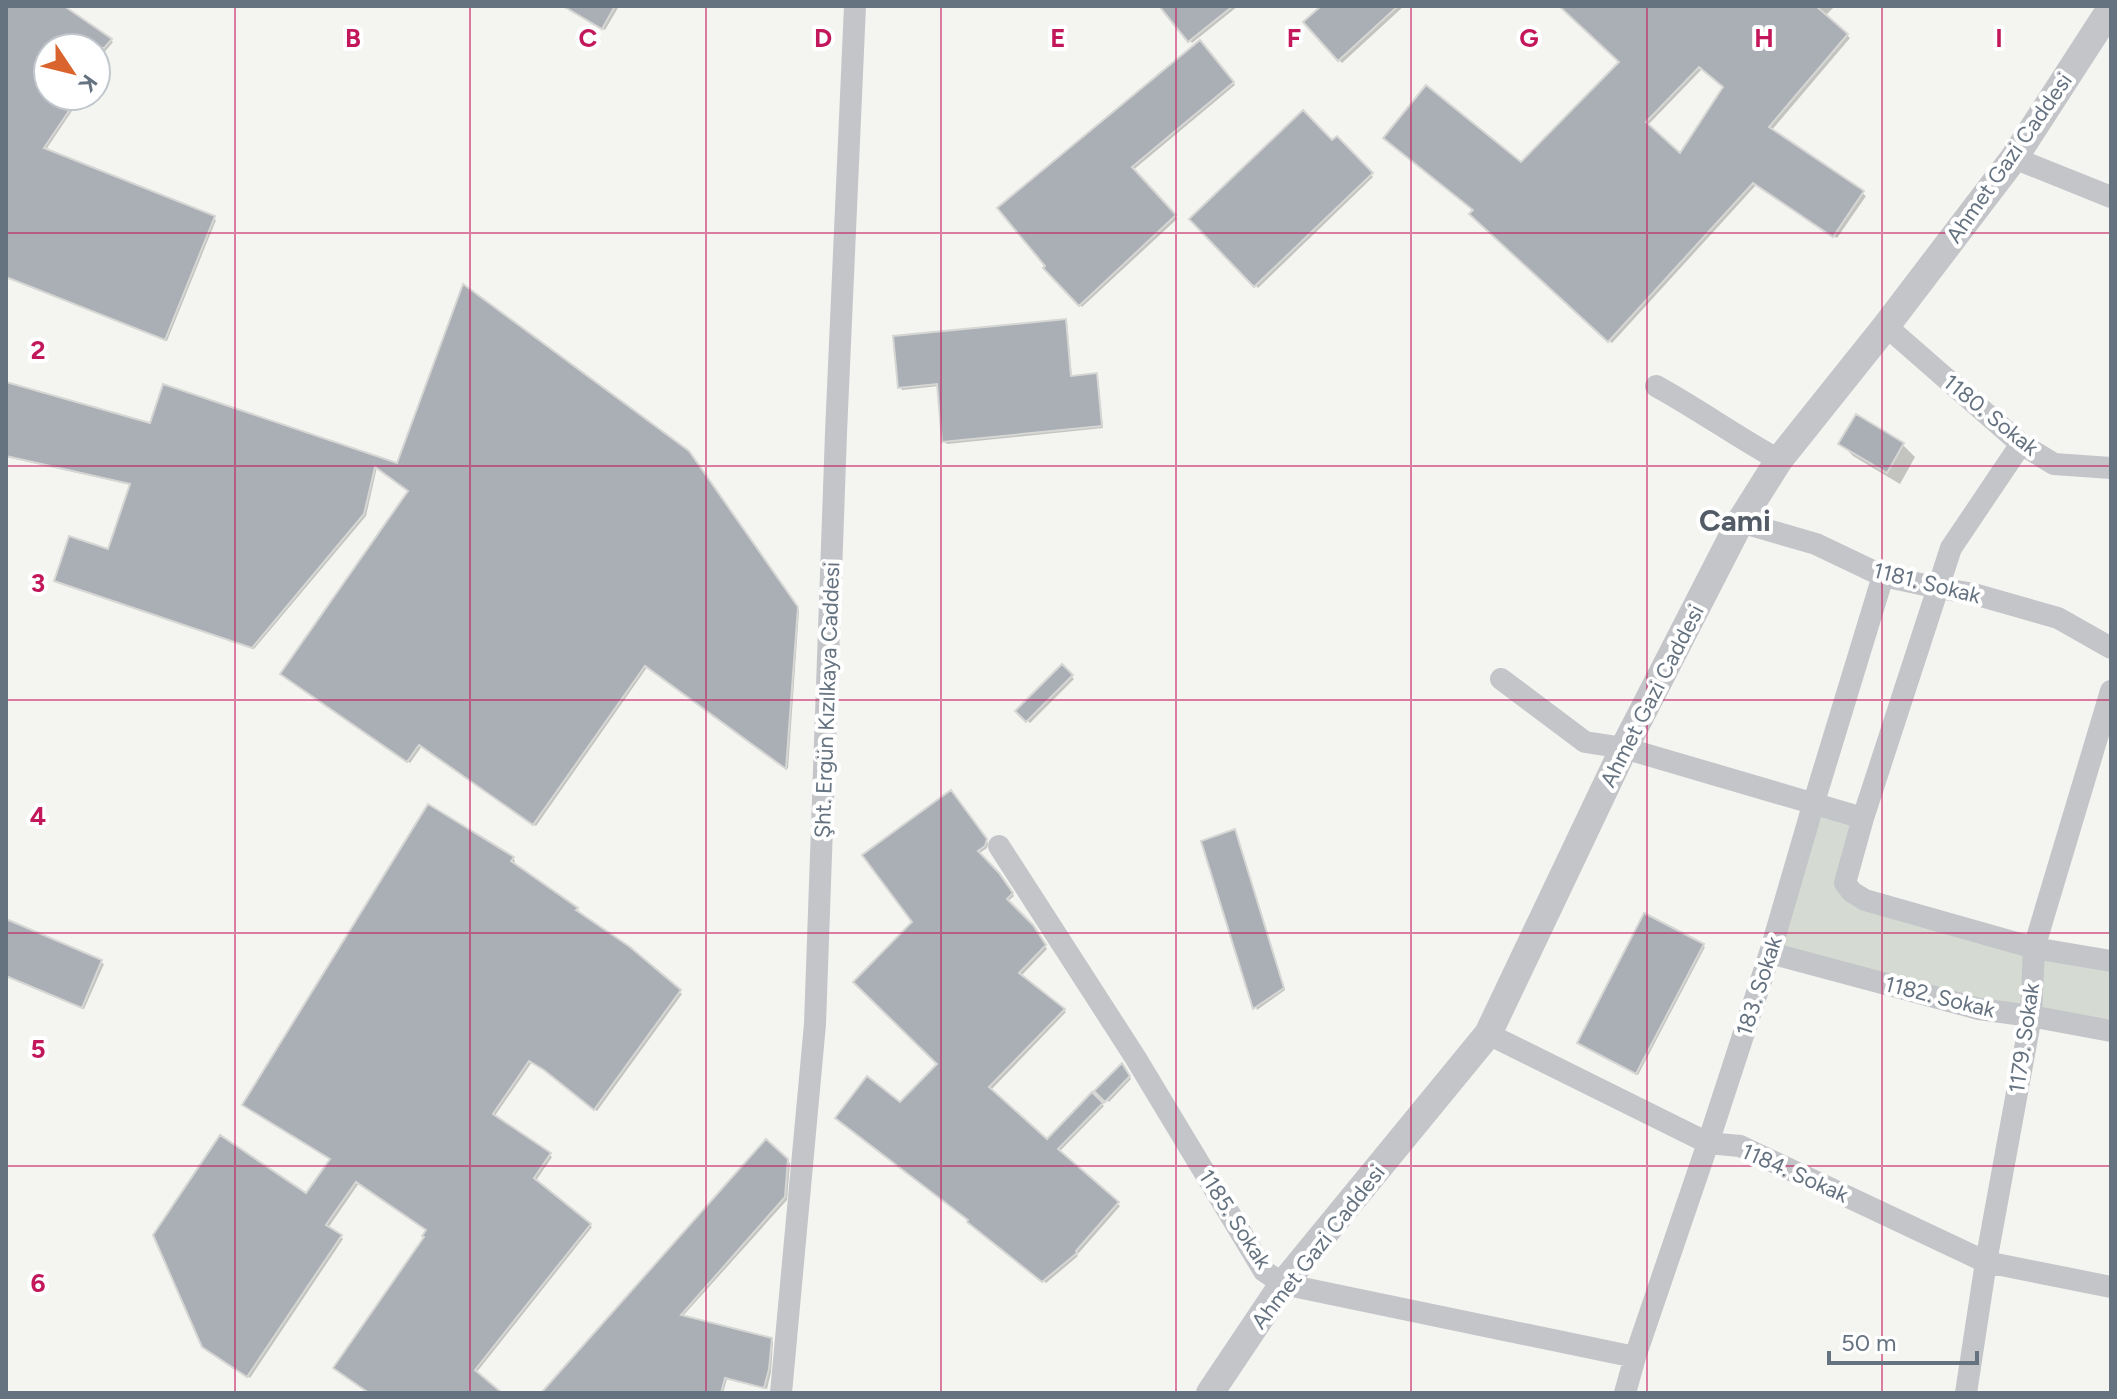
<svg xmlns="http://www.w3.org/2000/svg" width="2117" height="1399" viewBox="0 0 2117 1399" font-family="Figtree,sans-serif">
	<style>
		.park { fill: #d5dbd2 }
		.shadow { fill: #0003; fill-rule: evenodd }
		.building { fill: #a9afb5; stroke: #d6d6d4; stroke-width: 2; fill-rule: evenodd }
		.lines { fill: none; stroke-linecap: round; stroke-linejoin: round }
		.minor { stroke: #c3c5c9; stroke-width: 22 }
		.tertiary { stroke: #c3c5c9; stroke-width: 28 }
		.grid { fill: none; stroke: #c2185b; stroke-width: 2; stroke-opacity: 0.55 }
		.labels { text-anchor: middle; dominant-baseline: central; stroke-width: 8; stroke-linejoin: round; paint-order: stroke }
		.street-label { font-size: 22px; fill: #657280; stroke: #fff }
		.district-label { font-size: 30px; font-weight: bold; fill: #535c66; stroke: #fff }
		.grid-label { font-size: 26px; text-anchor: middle; font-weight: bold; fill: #c2185b; stroke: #fff; stroke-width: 8; stroke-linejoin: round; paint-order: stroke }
	</style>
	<rect width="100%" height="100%" fill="#f4f5f1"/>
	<path class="park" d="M1814,802L1863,818L1845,883L2111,961V1031L1770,953Z"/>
	<path class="shadow" d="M6,6H60L113,42L96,62V48H48V96H82L45,151L216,220L167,341L6,277Z
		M564,6H619L605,30Z
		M1162,6H1238L1192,43Z
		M1324,6H1404L1342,63L1305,23Z
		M1562,6H1835L1825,16L1850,38L1771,131L1866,196L1837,238L1757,184L1612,343L1474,217L1521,165L1622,63ZM1703,68L1726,87L1680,156L1647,126Z
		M1200,43L1235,85L1132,171L1177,219L1082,307L1046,268Z
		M1337,138L1373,177L1258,288L1192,219L1332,143Z
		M1065,321L1067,323L1072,378L1096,375L1098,378L1103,428L947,444L944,441L939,386L902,390L900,387Z
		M6,385L152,426L398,465L691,456L799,611L788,769L648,666L536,826L422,746L410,763L285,676L411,491L377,467L366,516L254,649L56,581L109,551L132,485L6,457Z
		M1841,443L1903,445L1915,457L1900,484L1853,456Z
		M1062,667L1074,679L1030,723L1018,711Z
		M953,795L988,843L987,848L978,854L1001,877L1014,896L1007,902L1035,930L1047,949L1020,977L1066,1012L990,1091L1047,1141L1092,1095L1104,1106L1059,1152L1120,1206L1077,1255L1078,1256L1046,1283L972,1224L900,1104L939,1064L915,922Z
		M1234,831L1285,990L1257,1010L1204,842Z
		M513,858L515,861L512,865L577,909L579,911L577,913L628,949L682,994L597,1111L549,1072L532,1062L494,1117L552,1157L535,1182L592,1227L476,1373L499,1393H371L429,1230L359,1183L328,1228L343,1239L250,1378L206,1347L332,1159L247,1107Z
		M6,921L104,964L84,1009L6,976Z
		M1702,945L1705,947L1638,1075L1581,1045Z
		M1124,1067L1131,1079L1109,1102L1097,1091Z
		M766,1141L790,1163L787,1200L682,1317L771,1339L773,1342L771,1372L767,1389L727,1379L723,1393H543Z"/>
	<path class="building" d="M6,6H64L112,39L104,48H48V96H79L44,148L215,216L165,340L6,277Z
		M563,6H615L602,29Z
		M1159,6H1233L1188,42Z
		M1321,6H1398L1338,61L1303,22Z
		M1559,6H1816L1848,34L1769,127L1864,191L1833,237L1753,183L1608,342L1469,214L1473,210L1383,138L1426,85L1521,162L1619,62ZM1699,67L1723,87L1680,153L1646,122Z
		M1200,40L1234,82L1132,167L1176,215L1079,306L1043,268L1045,266L997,208Z
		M1303,110L1332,140L1337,136L1373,173L1254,287L1189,219Z
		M463,284L689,451L798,607L786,769L645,666L533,825L419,745L407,762L280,674L408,491L375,467L364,514L252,648L54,581L69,536L108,549L130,484L6,456V382L150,423L163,384L397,463Z
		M1066,319L1071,376L1097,373L1102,426L942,442L937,384L898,388L893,336Z
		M1856,414L1904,443L1887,473L1838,444Z
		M1062,664L1073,675L1026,722L1015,711Z
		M951,790L987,839L985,846L978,851L999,873L1013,893L1007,899L1033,925L1046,945L1019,973L1065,1009L989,1087L1047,1139L1092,1092L1103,1103L1058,1149L1119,1202L1076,1251L1077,1253L1042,1282L967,1222L968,1220L835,1118L867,1076L900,1102L937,1064L853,982L912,922L862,855Z
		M428,804L514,857L511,861L578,908L576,910L630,947L681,990L594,1110L544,1070L529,1061L493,1114L551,1153L534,1178L591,1224L475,1370L502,1393H369L333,1368L424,1237L422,1236L426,1230L356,1182L326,1225L342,1235L247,1377L202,1347L153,1235L220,1135L306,1193L330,1159L242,1105Z
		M1235,829L1284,988L1253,1009L1201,841Z
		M1644,913L1704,944L1636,1074L1577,1043Z
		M6,919L102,960L82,1008L6,976Z
		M1122,1063L1130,1076L1105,1102L1094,1091Z
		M766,1139L788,1159L785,1197L681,1315L772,1338L769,1369L764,1388L725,1378L721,1393H541Z"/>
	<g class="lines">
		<path class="minor" d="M2014,158L2111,197
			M1886,326L2021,444L2054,464L2111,468
			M1656,386C1698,409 1737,437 1779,460
			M2021,444L1951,548L1863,818L1845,883L1852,892L1865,900L2034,948L2111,961
			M1740,522L1816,544L1883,576L1939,588L1974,594L2058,618L2111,648
			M1501,679L1585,742L1624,748L1863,818
			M999,846L1135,1057L1264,1271L1283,1284L1635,1357
			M1770,953L1979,1009L2031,1016L2111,1031
			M1488,1034L1708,1143L1740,1146L1986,1262L2111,1287
			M781,1393L815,1024L836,433L855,6
			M1625,1393L1635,1357L1708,1143L1770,953L1814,802L1883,576
			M1966,1393L1986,1262L2031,1016L2034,948L2111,691"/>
		<path class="tertiary" d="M1210,1393L1283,1284L1488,1034L1624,748L1740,522L1779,460L1886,326L2014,158L2111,8"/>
	</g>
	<path class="grid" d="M235,6V1393M470,6V1393M706,6V1393M941,6V1393M1176,6V1393M1411,6V1393M1647,6V1393M1882,6V1393M6,233H2111M6,466H2111M6,700H2111M6,933H2111M6,1166H2111"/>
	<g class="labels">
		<g class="street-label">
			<text transform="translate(2009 158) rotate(-55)">Ahmet Gazi Caddesi</text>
			<text transform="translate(1991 415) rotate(39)">1180. Sokak</text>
			<text transform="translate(1927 583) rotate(14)">1181. Sokak</text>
			<text transform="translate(1652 696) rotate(-63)">Ahmet Gazi Caddesi</text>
			<text transform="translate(827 700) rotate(-88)">Şht. Ergün Kızılkaya Caddesi</text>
			<text transform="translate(1759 986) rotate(-72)">183. Sokak</text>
			<text transform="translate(1940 997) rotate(14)">1182. Sokak</text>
			<text transform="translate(2024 1038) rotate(-82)">1179. Sokak</text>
			<text transform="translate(1795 1173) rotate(24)">1184. Sokak</text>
			<text transform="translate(1235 1219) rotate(57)">1185. Sokak</text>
			<text transform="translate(1318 1247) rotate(-52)">Ahmet Gazi Caddesi</text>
		</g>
		<g class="district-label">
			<text x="1735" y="520">Cami</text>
		</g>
	</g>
	<g class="grid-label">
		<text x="353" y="47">B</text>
		<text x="588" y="47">C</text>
		<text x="823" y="47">D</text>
		<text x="1058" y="47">E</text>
		<text x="1294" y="47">F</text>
		<text x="1529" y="47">G</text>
		<text x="1764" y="47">H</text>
		<text x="1999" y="47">I</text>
		<text x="38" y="359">2</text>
		<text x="38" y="592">3</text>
		<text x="38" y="825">4</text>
		<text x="38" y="1058">5</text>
		<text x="38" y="1292">6</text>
	</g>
	<rect width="2117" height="1399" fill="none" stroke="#657280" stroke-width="16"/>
	<g transform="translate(72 72) rotate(125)"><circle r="38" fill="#ffffff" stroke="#c1c7cc" stroke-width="2"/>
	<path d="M0-6L14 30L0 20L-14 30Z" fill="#d9642d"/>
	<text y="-12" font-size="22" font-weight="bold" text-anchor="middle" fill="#657280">K</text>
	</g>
	<path d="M1829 1351v12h148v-12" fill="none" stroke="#657280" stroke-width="4"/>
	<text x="1841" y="1351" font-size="24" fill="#657280" stroke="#ffffff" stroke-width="6" paint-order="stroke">50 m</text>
</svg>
